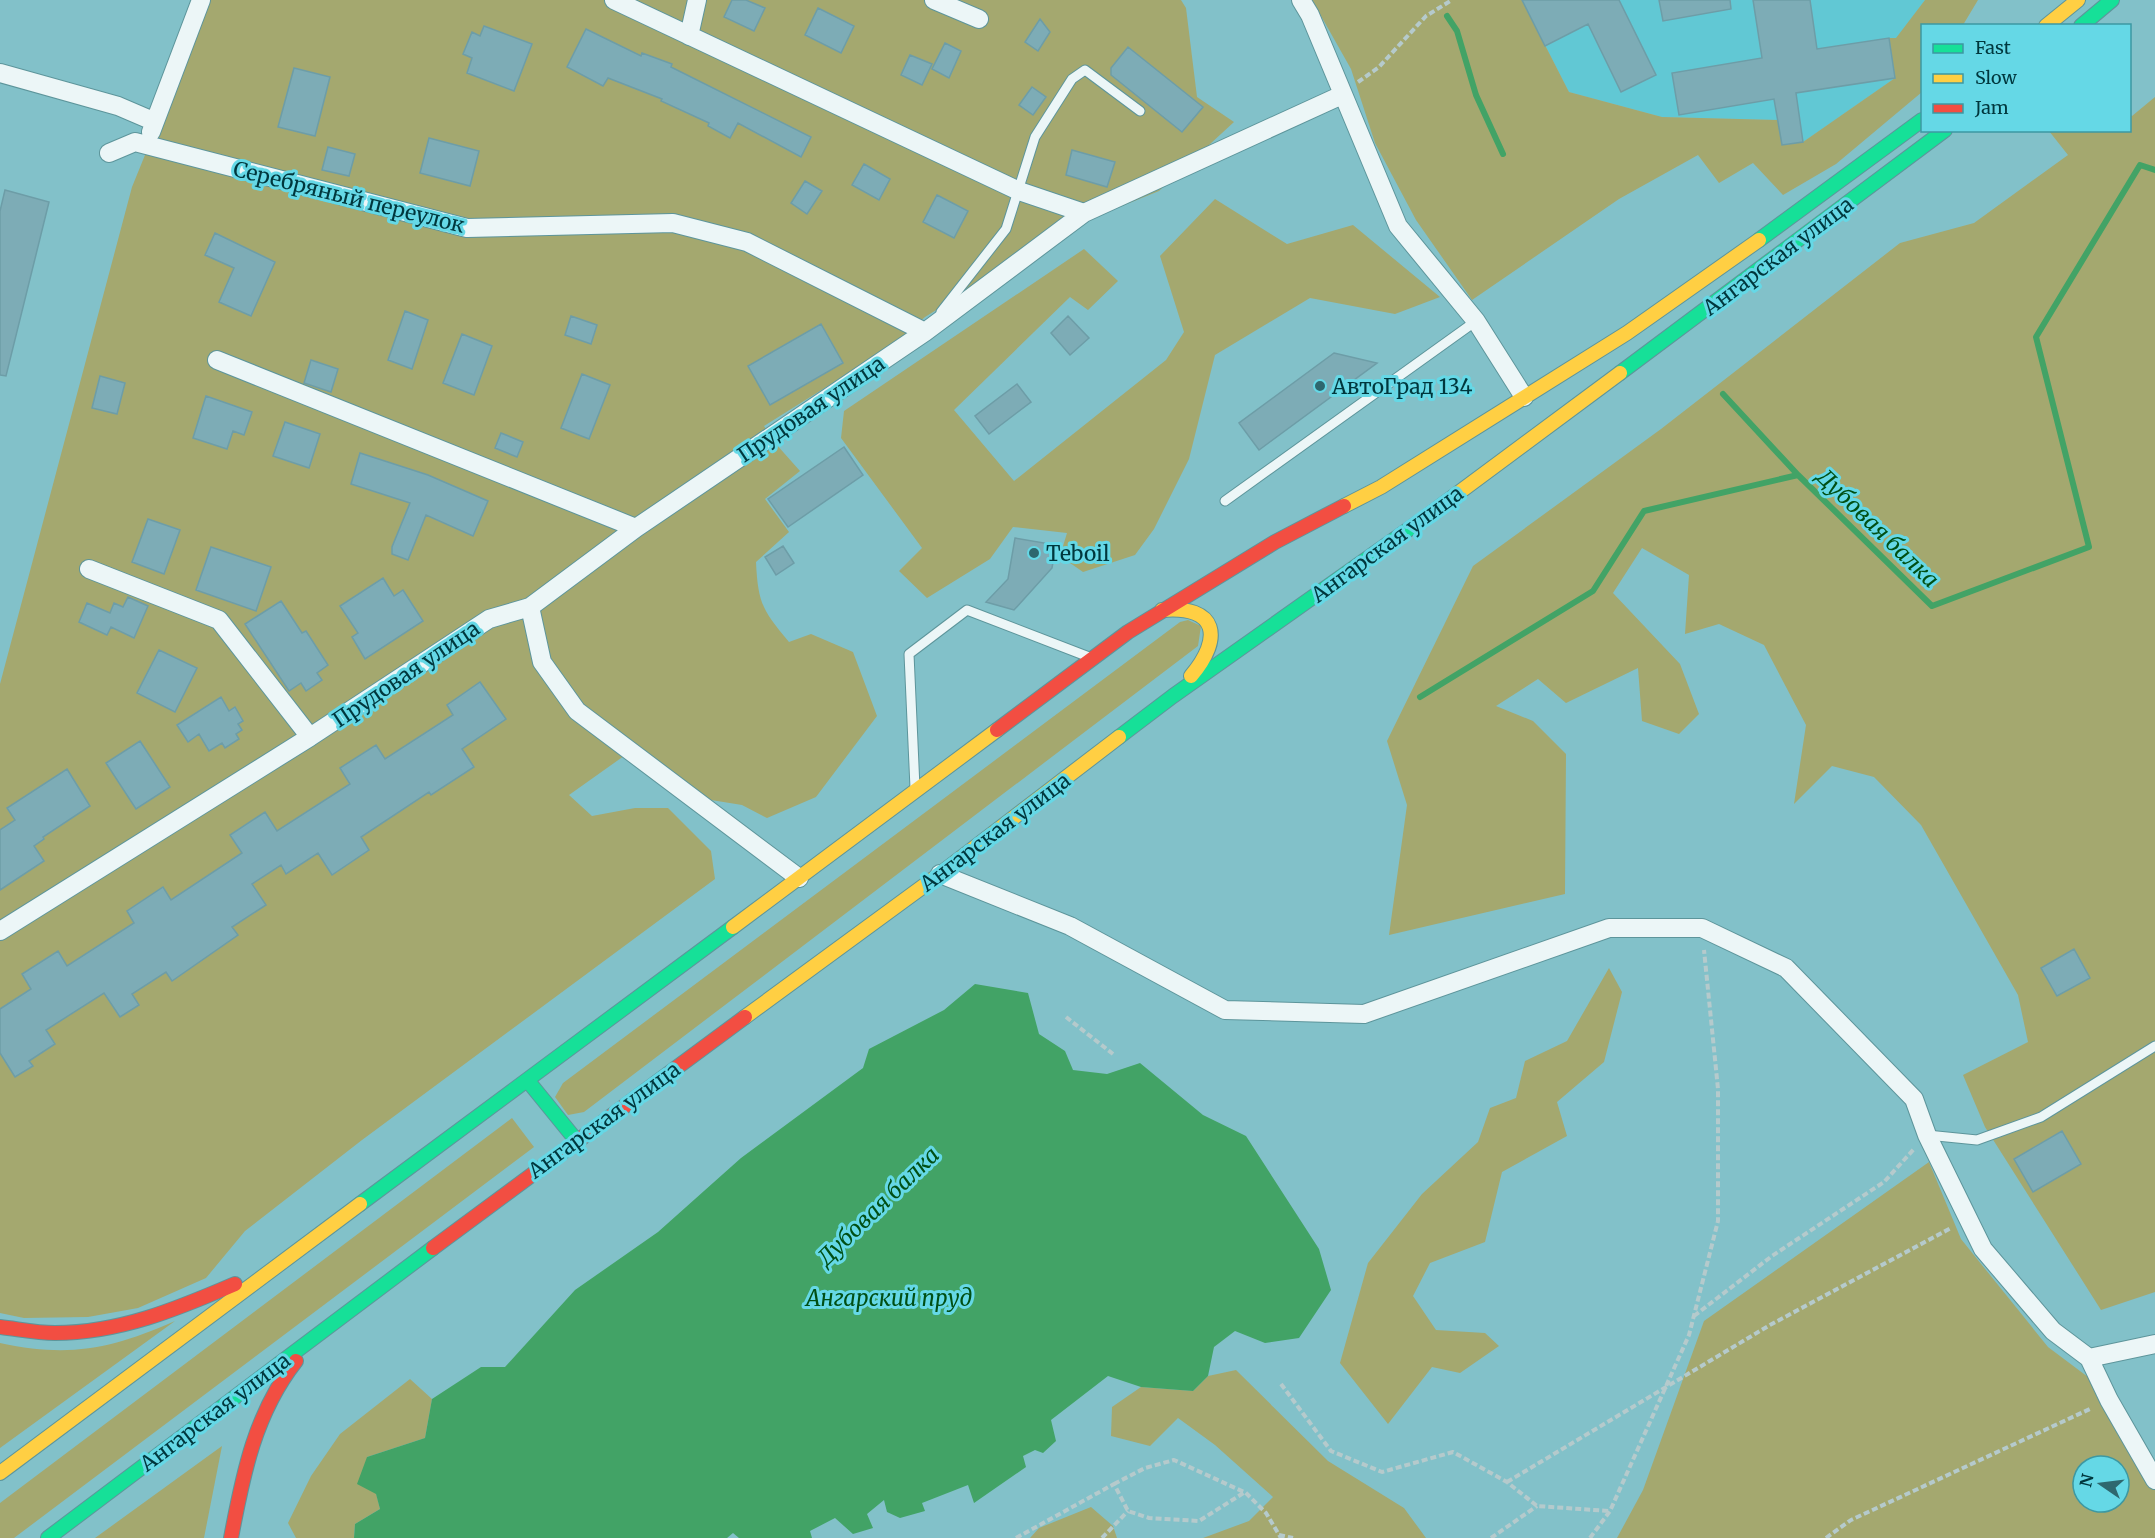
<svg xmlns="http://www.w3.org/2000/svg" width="2155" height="1538" viewBox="0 0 2155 1538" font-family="Merriweather,serif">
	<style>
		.built { fill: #61c8d4 }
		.green { fill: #a4a86f; fill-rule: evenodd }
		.water { fill: #42a366 }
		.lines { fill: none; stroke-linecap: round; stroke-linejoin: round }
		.stream { stroke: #42a366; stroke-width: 6 }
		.building { fill: #7dacb6; stroke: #6d9da7; stroke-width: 1.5 }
		.lane-casing { stroke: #5d959b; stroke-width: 11 }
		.street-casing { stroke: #5d959b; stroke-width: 20 }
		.fast-casing { stroke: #5d959b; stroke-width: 16 }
		.slow-casing { stroke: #5d959b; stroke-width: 16 }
		.jam-casing { stroke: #5d959b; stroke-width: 16 }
		.path { stroke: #b5cacc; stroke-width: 4; stroke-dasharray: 6 3; stroke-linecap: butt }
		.lane { stroke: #ecf6f7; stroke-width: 9 }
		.street { stroke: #ecf6f7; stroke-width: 18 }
		.fast { stroke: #16e098; stroke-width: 14 }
		.slow { stroke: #ffcf43; stroke-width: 14 }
		.jam { stroke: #f24e42; stroke-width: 14 }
		.poi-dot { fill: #2e676e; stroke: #65d8e6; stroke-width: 2 }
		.labels { text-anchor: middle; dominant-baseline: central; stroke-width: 6; stroke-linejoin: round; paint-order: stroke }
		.street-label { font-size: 21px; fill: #00373d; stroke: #65d8e6 }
		.poi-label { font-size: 21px; fill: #00373d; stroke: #65d8e6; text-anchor: start }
		.water-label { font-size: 22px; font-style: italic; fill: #004f14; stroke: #65d8e6 }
	</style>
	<rect width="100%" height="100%" fill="#82c1c9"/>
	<path class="built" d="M1522,0H1925L1896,39H1889L1895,78L1803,142L1782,145L1777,120L1662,117L1569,92Z"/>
	<path class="green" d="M208,0H1181L1186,8L1197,97L1234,122L1159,191L1095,217L1043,244L925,317L890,347L764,426L776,444L800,471L765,499L789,532L756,562C758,604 763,611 789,642L811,634L853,652L877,716L816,797L767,818L742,805L711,800L638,746L569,795L592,816L635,808H668L711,851L715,879L362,1140L245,1231L206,1278L138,1308L88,1317L24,1318L0,1313V684L132,187Z
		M1312,0H1522L1569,92L1662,117L1778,120L1782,145L1803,142L1895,78L1889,38H1896L1925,0H1978L1963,25L1922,26V92L1836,164L1783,195L1753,163L1719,183L1698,155L1619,199L1472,300L1416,220L1375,143L1351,69Z
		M2155,97V1292L2101,1310L1985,1127L1963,1075L2028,1042L2018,995L1921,825L1874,777L1832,766L1794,804L1806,725L1764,645L1719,624L1685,634L1689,575L1642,548L1613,593L1680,664L1699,714L1679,734L1642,721L1638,668L1566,703L1538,679L1496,706L1533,721L1566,754L1565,894L1389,935L1407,805L1387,741L1473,566L1661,429L1900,243L1974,223L2068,155L2049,131L2130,130V115L2132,116Z
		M1215,199L1287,244L1353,225L1440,297L1395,314L1310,298L1215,355L1189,459L1154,529L1135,555L1083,572L1060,556L1067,533L1013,527L990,559L927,598L899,571L922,548L841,438L844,411L1084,249L1118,281L1088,310L1070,297L954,410L1014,481L1166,360L1184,332L1160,256Z
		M1188,620L1201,626L1198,646L584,1112L568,1115L555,1097L563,1083L1180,622Z
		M1609,968L1622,992L1604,1062L1557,1102L1567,1136L1502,1172L1485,1242L1430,1263L1413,1296L1436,1330L1485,1333L1499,1346L1460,1373L1432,1367L1388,1424L1340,1363L1368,1263L1422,1194L1478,1142L1490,1108L1516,1098L1525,1061L1567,1041Z
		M512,1118L534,1147L14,1538H0V1503Z
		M1929,1162L1961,1239L2048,1347L2108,1392L2155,1479V1538H1617L1643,1490L1704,1321ZM2083,1466H2119V1502H2083Z
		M175,1321L0,1448V1343C70,1358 111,1349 175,1321Z
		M1236,1370L1328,1461L1404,1508L1426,1538H1203L1249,1521L1273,1497L1215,1445L1178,1418L1150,1446L1111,1436L1112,1407L1141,1387L1193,1391L1208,1376Z
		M410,1379L432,1399L425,1438L367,1457L380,1509L355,1524L354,1538H296L288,1523L311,1476L340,1434Z
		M222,1446L204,1538H95Z
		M1091,1507L1113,1526L1117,1538H1030L1039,1528Z"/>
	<path class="water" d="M975,984L1028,993L1039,1034L1065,1051L1073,1070L1107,1074L1140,1063L1203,1115L1246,1136L1319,1249L1331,1290L1299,1338L1265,1343L1235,1331L1214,1347L1208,1376L1193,1391L1141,1387L1108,1376L1051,1420L1056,1441L1043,1453L1035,1450L1023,1456L1026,1467L974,1503L968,1485L922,1503L925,1511L900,1518L887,1512L884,1500L867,1514L873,1528L853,1534L835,1518L810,1531L812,1538H739L733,1533L727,1538H354L355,1524L380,1509L376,1494L357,1484L367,1457L425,1438L432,1399L481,1367H505L575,1290L658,1232L741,1158L863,1068L869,1049L944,1010Z"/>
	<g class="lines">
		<path class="stream" d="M1447,16L1457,31L1476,95L1503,154
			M1723,394L1798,475
			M1420,697L1593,591L1644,511L1798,475L1932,606L2089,547L2036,337L2140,165L2155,170"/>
	</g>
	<path class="building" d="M732,0H746L765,8L754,31L724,17Z
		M1522,0H1619L1656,75L1621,92L1588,24L1545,46Z
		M1659,0H1730L1731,9L1663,21Z
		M1753,0H1810L1817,49L1889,38L1895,78L1796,93L1803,142L1782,145L1774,99L1679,115L1672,73L1762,58Z
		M818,8L854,26L841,53L805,35Z
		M1040,19L1050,32L1038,51L1025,42Z
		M484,26L532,44L514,91L467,73L472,58L463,54L472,32L480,36Z
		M586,29L641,56L642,53L672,64L671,67L811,137L801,157L738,123L730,138L708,126L709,123L661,101L662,99L608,78L603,86L567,67Z
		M945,43L961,51L949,78L932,69Z
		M1128,47L1203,107L1182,132L1111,75V68Z
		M910,55L932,64L922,85L901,75Z
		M294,68L330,77L315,136L278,127Z
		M1032,87L1046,97L1033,115L1019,105Z
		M429,138L479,151L470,186L420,173Z
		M328,147L355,154L349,176L322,170Z
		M1072,150L1115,162L1107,187L1066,175Z
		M864,164L890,179L879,200L852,185Z
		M805,181L822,191L807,214L791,203Z
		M5,190L49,202L6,376L0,375V211Z
		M937,195L968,211L954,238L923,222Z
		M215,233L275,262L251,316L219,302L234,268L205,255Z
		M405,311L428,320L412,369L388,360Z
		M571,316L597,325L591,344L565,335Z
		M1068,316L1089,338L1070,355L1051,333Z
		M821,324L843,363L770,405L748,366Z
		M462,334L492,346L474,395L443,383Z
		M1334,353L1377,363L1259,450L1239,423Z
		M311,360L338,369L331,392L304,383Z
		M582,374L610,385L589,439L561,428Z
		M100,376L125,383L117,414L92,408Z
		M1017,384L1031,402L989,434L975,416Z
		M206,396L252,412L244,435L233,431L227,449L193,438Z
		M285,422L320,434L309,468L273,456Z
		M501,433L523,442L517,457L495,448Z
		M844,447L863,475L788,527L768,499Z
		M360,453L428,475L488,501L473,536L426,515L408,560L392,554V547L410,503L351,484Z
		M148,519L180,530L164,574L132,562Z
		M1015,538L1056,545L1052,568L1014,610L986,602L1008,579Z
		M783,546L794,563L776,575L765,557Z
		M211,547L271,567L256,611L196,590Z
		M383,578L394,596L403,590L423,621L365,659L352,637L358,633L340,606Z
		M128,597L148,606L134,638L111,627L107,635L79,622L87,603L110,613L114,603L123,607Z
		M281,601L302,633L306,631L328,665L317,673L322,680L306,691L301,683L289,691L245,624Z
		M159,650L197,668L175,712L137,693Z
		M480,682L506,719L462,749L474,767L431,795L429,792L361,837L369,850L332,875L318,853L286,874L281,865L252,884L266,905L232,927L238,935L172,981L166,972L132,994L139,1005L120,1017L104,993L46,1030L55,1044L29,1061L33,1066L15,1077L0,1053V1009L31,989L22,974L58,951L67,966L134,923L127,911L163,887L171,900L242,853L230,835L265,812L277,831L350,784L340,768L376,745L385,759L453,715L447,705Z
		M221,697L229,711L235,707L243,721L238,724L242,730L236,734L239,739L225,748L222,743L209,751L199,734L188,742L177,725Z
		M140,741L170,787L136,809L106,763Z
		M67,769L90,806L43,837L44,839L34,846L44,861L0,890V830L15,820L7,808Z
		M2074,949L2090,978L2057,996L2041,968Z
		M2062,1131L2081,1164L2033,1192L2014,1159Z"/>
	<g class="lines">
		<g class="lane-casing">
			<path id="lane" d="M941,312L1006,229L1035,137L1072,79L1085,70L1140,111
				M1225,501L1476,321
				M915,788L909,654L967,610L1089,657
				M1927,1135L1977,1140L2041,1117L2155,1046"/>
		</g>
		<g class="street-casing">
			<path id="street" d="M614,0L1019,191L1084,213
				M934,0L979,19
				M1301,0L1310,15L1398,226L1476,321L1524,397
				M689,36L697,0
				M0,73L118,106L153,121
				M151,132L201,0
				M109,153L135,142L467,228L673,223L747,242L925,332
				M217,360L636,528
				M89,569L219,620L310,737
				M530,607L542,662L577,711L799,878
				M940,874L1070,926L1225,1010L1364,1014L1609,928H1702L1786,968L1914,1099L1927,1135L1983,1249L2053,1331L2089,1358L2109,1400L2155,1480
				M0,931L310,737L489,619L530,607L636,528L925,332L1084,213L1342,95
				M2089,1358L2155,1344"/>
		</g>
		<g class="fast-casing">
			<path id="fast" d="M2081,26L2112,0
				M1759,240L1922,120
				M1620,373L1945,130
				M1119,737L1173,696L1426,517
				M528,1081L576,1140
				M360,1204L733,927
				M48,1538L433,1248"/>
		</g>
		<g class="slow-casing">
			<path id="slow" d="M2046,26L2078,0
				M1344,506L1381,487L1627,333L1759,240
				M1426,517L1620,373
				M1162,610C1218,605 1223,638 1191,676
				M733,927L997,730
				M745,1017L940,874L1119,737
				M0,1473L360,1204"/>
		</g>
		<g class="jam-casing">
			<path id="jam" d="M997,730L1128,632L1275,542L1344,506
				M433,1248L745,1017
				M0,1327C18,1329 36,1333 55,1333C119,1333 177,1309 235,1284
				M231,1538C243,1474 255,1413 296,1361"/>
		</g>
		<path class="path" d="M1358,82L1379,67L1426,16L1452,0
			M1066,1017L1113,1054
			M1694,1316L1772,1256L1884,1182L1914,1149
			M1281,1384L1331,1451L1382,1472L1453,1452L1507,1482L1537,1506L1609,1511
			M1507,1482L1770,1325L1951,1228
			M1114,1484L1145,1468L1174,1460L1244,1492
			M1279,1535L1293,1538
			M1016,1538L1114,1484L1128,1511L1149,1518L1199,1521L1245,1492L1266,1513L1281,1538
			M1102,1538L1128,1511
			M1491,1538L1537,1506
			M1590,1538L1610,1511L1689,1335L1718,1221V1089L1704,950
			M1826,1538L1851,1520L2092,1408"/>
		<use href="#lane" class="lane"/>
		<use href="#street" class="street"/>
		<use href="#fast" class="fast"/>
		<use href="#slow" class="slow"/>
		<use href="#jam" class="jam"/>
	</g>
	<g class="poi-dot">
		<circle cx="1320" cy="386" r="6"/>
		<circle cx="1034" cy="553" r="6"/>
	</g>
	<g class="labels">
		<g class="street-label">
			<text transform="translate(349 197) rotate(14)">Серебряный переулок</text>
			<text transform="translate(1778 256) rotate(-37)">Ангарская улица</text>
			<text transform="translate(811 409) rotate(-34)">Прудовая улица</text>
			<text transform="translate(1387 544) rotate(-36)">Ангарская улица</text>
			<text transform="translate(406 674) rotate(-34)">Прудовая улица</text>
			<text transform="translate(995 832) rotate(-37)">Ангарская улица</text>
			<text transform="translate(604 1120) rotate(-36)">Ангарская улица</text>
			<text transform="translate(215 1412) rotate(-37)">Ангарская улица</text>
		</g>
		<g class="poi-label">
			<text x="1332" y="386">АвтоГрад 134</text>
			<text x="1046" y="553">Teboil</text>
		</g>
		<g class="water-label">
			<text transform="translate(1878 528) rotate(44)">Дубовая балка</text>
			<text transform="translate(878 1206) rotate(-44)">Дубовая балка</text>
			<text x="889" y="1298">Ангарский пруд</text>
		</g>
	</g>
	<rect x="1921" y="24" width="210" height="108" fill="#65d8e6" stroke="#3d98a2" stroke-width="1.5"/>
	<rect x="1933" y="44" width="30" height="9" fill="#16e098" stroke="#3d98a2" stroke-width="1.5"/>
	<text x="1975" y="54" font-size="18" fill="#00373d">Fast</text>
	<rect x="1933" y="74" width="30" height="9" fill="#ffcf43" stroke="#3d98a2" stroke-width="1.5"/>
	<text x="1975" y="84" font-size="18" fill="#00373d">Slow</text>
	<rect x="1933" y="104" width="30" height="9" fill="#f24e42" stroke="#3d98a2" stroke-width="1.5"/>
	<text x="1975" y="114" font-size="18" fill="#00373d">Jam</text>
	<g transform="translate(2101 1484) rotate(284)"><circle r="28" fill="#65d8e6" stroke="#3d98a2" stroke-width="1.5"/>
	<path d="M0-4.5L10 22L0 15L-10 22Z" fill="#2e676e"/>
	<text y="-9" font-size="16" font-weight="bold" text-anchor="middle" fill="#00373d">N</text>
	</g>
</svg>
